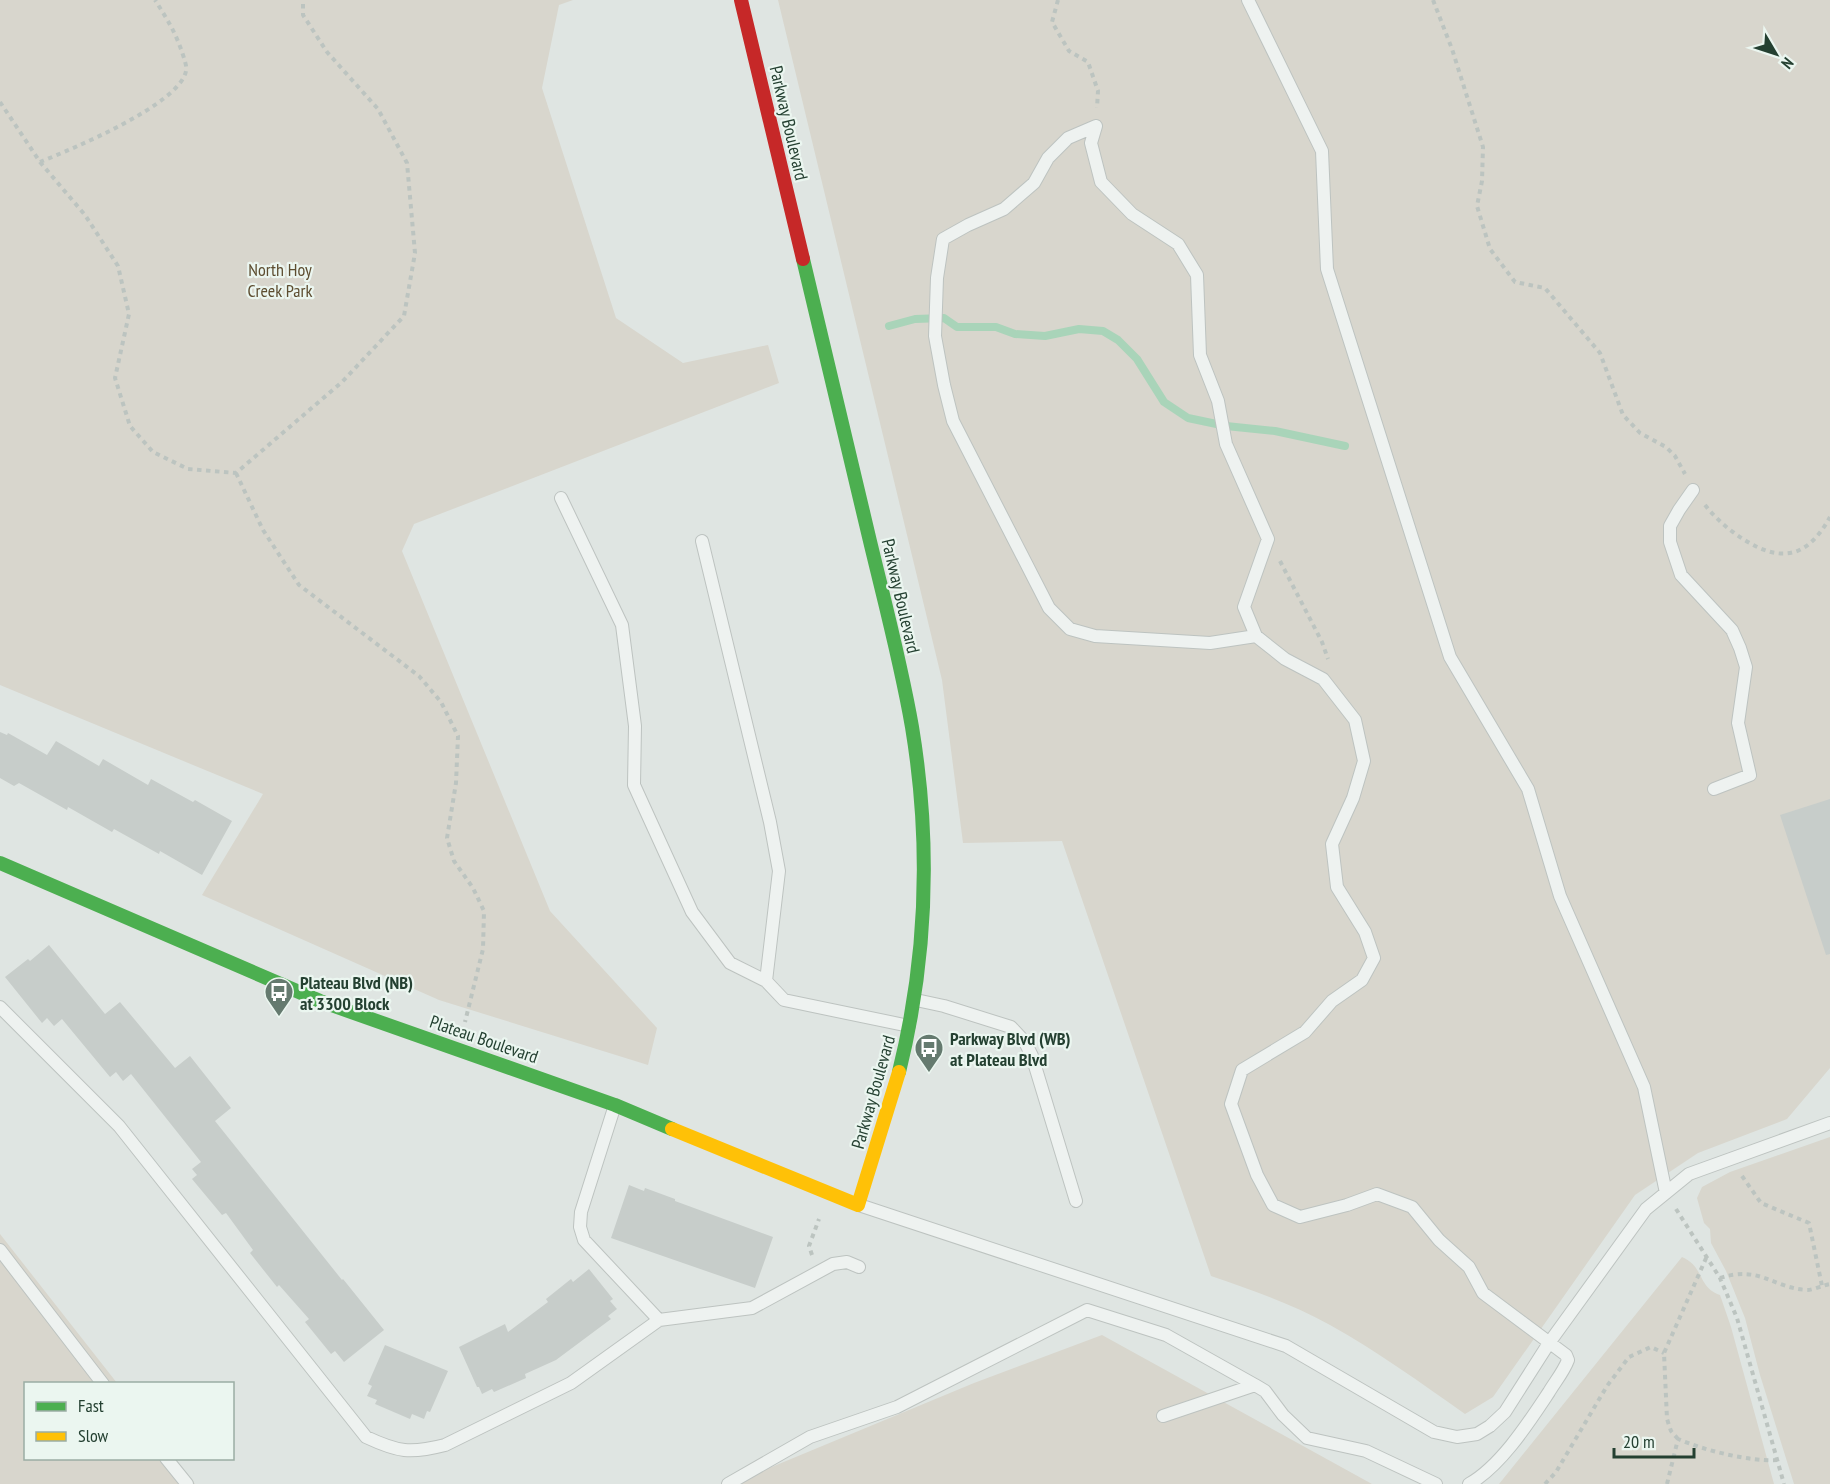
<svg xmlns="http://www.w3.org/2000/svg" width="1830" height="1484" viewBox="0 0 1830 1484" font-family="'PT Sans Narrow',sans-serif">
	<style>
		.green { fill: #d8d6cd }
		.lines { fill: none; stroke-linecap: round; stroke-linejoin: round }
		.stream { stroke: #a9d4b9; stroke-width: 8 }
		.building { fill: #c7cdca }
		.lane-casing { stroke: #bdc3c0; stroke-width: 14 }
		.path { stroke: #bcc4c0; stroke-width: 4; stroke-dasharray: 4.5 4.5; stroke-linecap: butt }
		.lane { stroke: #eef2f0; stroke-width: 12 }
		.fast { stroke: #4caf50; stroke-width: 14 }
		.slow { stroke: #ffc107; stroke-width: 14 }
		.jam { stroke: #c62828; stroke-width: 14 }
		.labels { text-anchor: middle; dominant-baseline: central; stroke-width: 4.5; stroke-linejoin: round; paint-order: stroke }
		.street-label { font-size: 18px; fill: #244031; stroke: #ebf6f0 }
		.park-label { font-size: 18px; fill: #5d4d30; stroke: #ebf6f0 }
		.poi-label { font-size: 18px; font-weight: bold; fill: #244031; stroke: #ebf6f0; text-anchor: start }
	</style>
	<rect width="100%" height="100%" fill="#dfe5e2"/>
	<path class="green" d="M0,0H573L559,5L542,88L616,318L683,363L768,345L779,383L414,524L402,551L550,911L657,1028L648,1065L439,1000L202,895L263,794L0,685Z
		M778,0H1830V1068L1787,1119L1698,1153L1635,1195L1493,1397L1465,1414C1421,1383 1377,1351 1330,1325C1292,1304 1252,1290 1211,1276L1062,841L963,843L942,680Z
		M1830,1137V1484H1794L1760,1375L1745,1318L1726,1271L1711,1243L1710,1229L1704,1223L1697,1198L1702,1187L1730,1172Z
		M0,1234L117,1383L26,1384V1458L175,1459L195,1484H0Z
		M1682,1257C1705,1267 1697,1287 1720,1295L1731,1327L1774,1484H1499Z
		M1102,1335L1372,1484H731L974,1383Z"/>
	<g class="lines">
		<path class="stream" d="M889,326L915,319L944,318L957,327H996L1015,334L1045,336L1079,329L1103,331L1118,340L1137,359L1164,402L1188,418L1226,426L1275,431L1345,446"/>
	</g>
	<path class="building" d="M0,732L7,735L8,733L47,755L56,741L99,766L103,759L148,785L151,779L193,802L195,800L232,821L202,875L160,851L159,854L114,829L112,832L68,807L67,810L19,783L14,786L0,778Z
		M1830,799V954L1826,955L1780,815Z
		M49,945L105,1014L120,1002L175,1068L190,1056L231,1108L215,1121L342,1280L343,1279L384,1330L344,1362L335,1351L331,1354L305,1322L309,1319L279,1285L277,1287L250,1253L253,1250L226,1213L222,1215L192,1179L197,1175L192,1169L201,1162L131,1074L123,1081L116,1072L110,1077L62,1019L54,1026L47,1018L42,1023L5,977L28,959L30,961Z
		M629,1185L644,1191L645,1188L675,1199V1201L773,1237L755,1288L611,1238Z
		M589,1269L613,1299L610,1301L617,1309L608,1316L611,1319L556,1360L525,1374L526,1378L494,1392L492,1389L482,1394L479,1387H477L459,1347L505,1324L508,1332L548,1302L546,1299L571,1279L573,1282Z
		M385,1345L448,1371L430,1412L427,1411L424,1419L412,1414L410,1419L375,1404L377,1400L367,1396L372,1386L368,1384Z"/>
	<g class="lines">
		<g class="lane-casing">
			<path id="lane" d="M1248,0L1322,151L1327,269L1450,657L1528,789L1560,896L1644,1087L1666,1193
				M1096,126L1091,143L1101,182L1132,214L1178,244L1197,275L1200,355L1218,401L1226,444L1268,539L1244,607L1256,636L1285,659L1323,679L1355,720L1364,761L1353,798L1332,844L1337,887L1365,932L1374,958L1362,980L1332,1001L1305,1032L1242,1070L1231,1104L1257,1175L1273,1205L1300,1217L1347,1205L1377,1194L1412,1207L1439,1240L1469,1267L1483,1293L1566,1355L1568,1360C1564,1371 1555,1382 1549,1392C1529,1422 1501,1466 1469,1484
				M1096,126L1068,138L1048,158L1034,183L1004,209L968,225L943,239L937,278L935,336L944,385L953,421L1049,608L1070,629L1095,636L1210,643L1256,636
				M1693,490L1679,510L1670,526V542L1681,575L1732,630L1740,648L1746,667L1738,723L1750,775L1714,789
				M561,498L622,625L635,726L634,785L692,912L730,963L766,981
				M702,541L770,822L779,871L766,981L784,1000L909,1026
				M916,1000L944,1006L1011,1027L1025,1042L1032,1056L1076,1201
				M0,1007L119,1126L366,1437C398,1452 410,1454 445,1445L571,1383L659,1320L752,1308L833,1264L847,1262L859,1267
				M615,1105L581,1212L580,1227L584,1240L659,1320
				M859,1205L1286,1346L1434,1432L1457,1437L1477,1434L1490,1426L1505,1412L1549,1343L1646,1209L1689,1174L1830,1123
				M0,1250L103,1384
				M1163,1416L1255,1385
				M166,1458L187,1484
				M728,1484L810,1437L897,1407L1087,1310L1166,1335L1255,1385L1265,1391L1283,1415L1307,1438L1366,1451L1436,1484"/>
		</g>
		<path class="path" d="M1058,0L1052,22L1069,51L1088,62L1098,91L1097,108
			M1433,0L1452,49L1483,147L1482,181L1477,206L1490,249L1515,282L1545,288L1600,353L1623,415L1640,433L1666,447L1675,456L1685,474
			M0,102L40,162C72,149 179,105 186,71C187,67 185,62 184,58C176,33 169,22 155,0
			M40,162L85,215L118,266L129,314L115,378L130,426L153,452L188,469L236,473L342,382L404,316L415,253L407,163L378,109L327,52L303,15V0
			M236,473L263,530L299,585L419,676L441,702L458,736L456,783L447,838L454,861L473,888L484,911L483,949L465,1022
			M1705,505C1716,519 1729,530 1743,539C1782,564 1808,557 1830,517
			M1280,561L1322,642L1328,659
			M1742,1176L1761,1203L1809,1223L1822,1286
			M1676,1209L1720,1278L1737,1318L1784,1484
			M812,1255L809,1246L819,1219
			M1720,1278C1761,1265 1772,1288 1807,1290C1814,1290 1823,1285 1830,1284
			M1678,1439L1671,1431L1667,1419L1664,1353L1707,1256
			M1545,1484L1556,1472L1607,1386L1629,1357L1651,1347L1664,1353
			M1667,1484L1678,1439C1703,1450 1750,1462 1778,1460"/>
		<use href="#lane" class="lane"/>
		<path class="fast" d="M803,259C825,352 847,444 869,537C884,600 901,663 912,727C931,842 927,959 899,1072
			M0,863L320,1001L615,1105L672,1129"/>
		<path class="slow" d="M672,1129L858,1205L899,1072"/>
		<path class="jam" d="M741,0L803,259"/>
	</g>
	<defs>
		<g id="bus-pin" transform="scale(1.5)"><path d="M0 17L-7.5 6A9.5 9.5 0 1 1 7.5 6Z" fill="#657a6f" stroke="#ebf6f0"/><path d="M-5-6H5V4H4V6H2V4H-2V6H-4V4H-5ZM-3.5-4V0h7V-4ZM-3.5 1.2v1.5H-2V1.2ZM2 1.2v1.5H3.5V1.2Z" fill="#fff"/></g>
	</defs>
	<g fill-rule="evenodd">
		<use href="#bus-pin" x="279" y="992"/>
		<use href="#bus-pin" x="929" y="1048"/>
	</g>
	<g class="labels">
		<g class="street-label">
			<text transform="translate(789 123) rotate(77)">Parkway Boulevard</text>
			<text transform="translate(901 596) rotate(77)">Parkway Boulevard</text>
			<text transform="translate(484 1039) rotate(19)">Plateau Boulevard</text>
			<text transform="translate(873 1092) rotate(-74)">Parkway Boulevard</text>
		</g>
		<g class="park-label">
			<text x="280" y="269">North Hoy<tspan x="280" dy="21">Creek Park</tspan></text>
		</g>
		<g class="poi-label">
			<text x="300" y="982">Plateau Blvd (NB)<tspan x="300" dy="21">at 3300 Block</tspan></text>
			<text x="950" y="1038">Parkway Blvd (WB)<tspan x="950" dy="21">at Plateau Blvd</tspan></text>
		</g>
	</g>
	<rect x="24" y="1382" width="210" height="78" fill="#ebf6f0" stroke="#9bada4" stroke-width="1.5"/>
	<rect x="36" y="1402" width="30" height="9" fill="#4caf50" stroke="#9bada4" stroke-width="1.5"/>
	<text x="78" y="1412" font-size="18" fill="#244031">Fast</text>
	<rect x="36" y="1432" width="30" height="9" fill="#ffc107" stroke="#9bada4" stroke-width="1.5"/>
	<text x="78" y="1442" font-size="18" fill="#244031">Slow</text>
	<g transform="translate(1776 54) rotate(129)" stroke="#ebf6f0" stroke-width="4.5" paint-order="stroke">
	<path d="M0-4.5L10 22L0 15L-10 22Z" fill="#244031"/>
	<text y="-9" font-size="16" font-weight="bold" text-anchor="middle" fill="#244031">N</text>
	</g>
	<path d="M1614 1448v9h80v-9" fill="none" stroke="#244031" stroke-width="3"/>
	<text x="1623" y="1448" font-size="18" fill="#244031" stroke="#ebf6f0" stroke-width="4.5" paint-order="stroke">20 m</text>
</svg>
